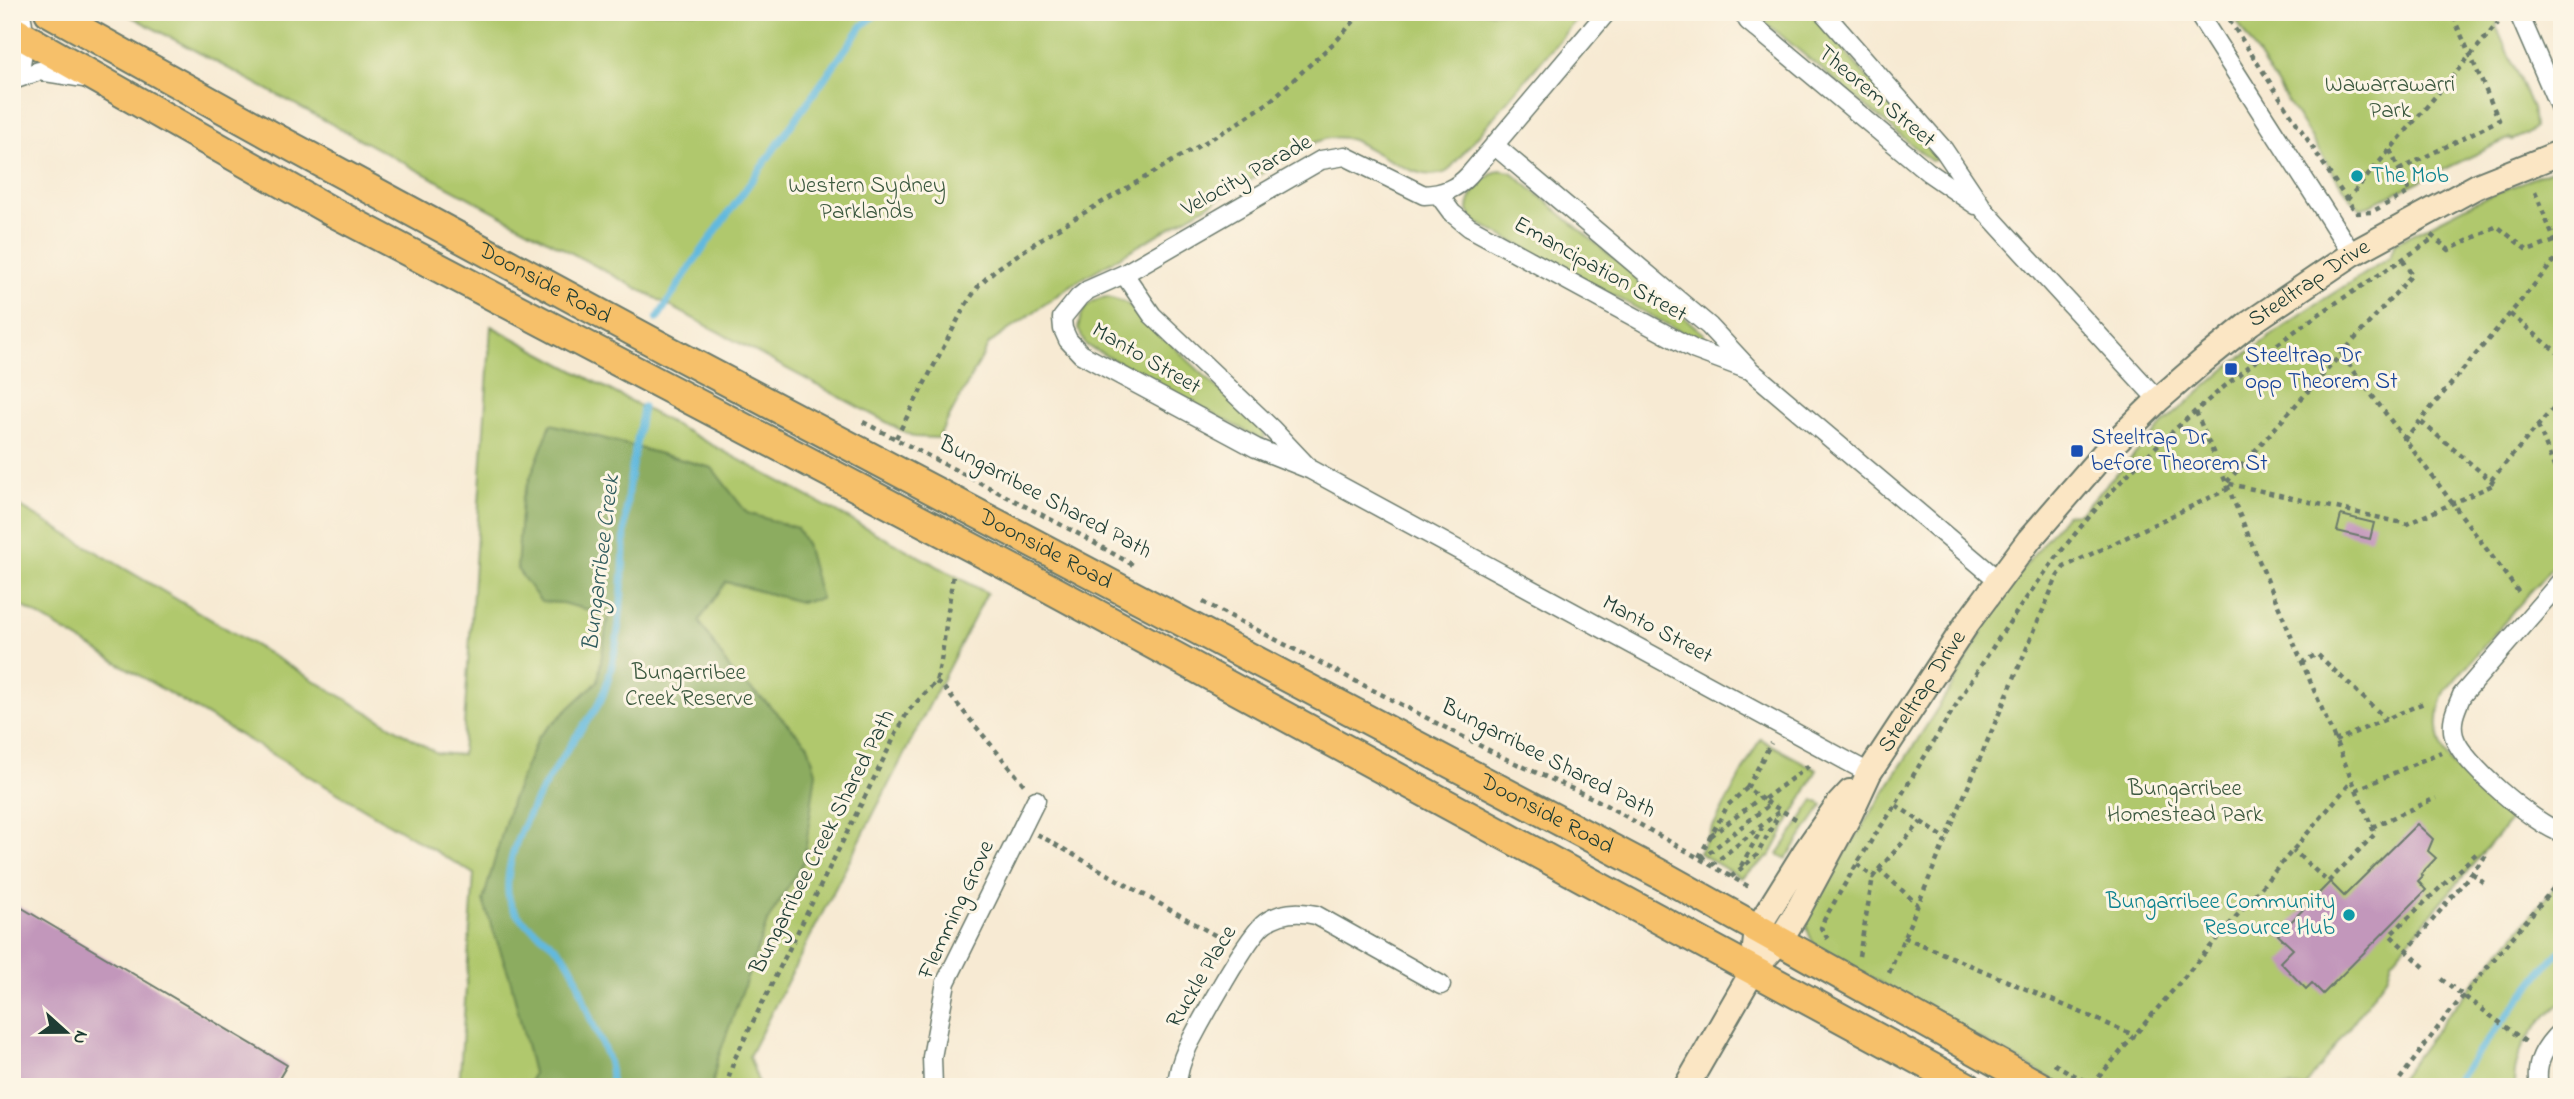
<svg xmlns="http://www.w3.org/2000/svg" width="2574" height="1099" viewBox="0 0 2574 1099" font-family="'Indie Flower',sans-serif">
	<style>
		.green { fill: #b0c86d; stroke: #688250; stroke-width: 2 }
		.forest { fill: #8cac60; stroke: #56744a; stroke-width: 2 }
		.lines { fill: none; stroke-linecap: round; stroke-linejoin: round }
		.stream { stroke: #62b9de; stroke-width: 7 }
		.building { fill: #c297bb }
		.street-casing { stroke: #6b7a6c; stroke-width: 21 }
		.secondary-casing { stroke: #6b7a6c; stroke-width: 28 }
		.primary-casing { stroke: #6b7a6c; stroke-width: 32 }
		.path { stroke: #6b7a6c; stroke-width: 4.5; stroke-dasharray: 5 5; stroke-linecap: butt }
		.street { stroke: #fff; stroke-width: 18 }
		.secondary { stroke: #fbe6c4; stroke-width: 24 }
		.primary { stroke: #f6c06b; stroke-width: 28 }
		.culture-dot { fill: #0f9aa8; stroke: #fcf5e5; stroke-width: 2.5 }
		.transit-dot { fill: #1a4fb4; stroke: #fcf5e5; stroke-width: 2.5 }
		.labels { text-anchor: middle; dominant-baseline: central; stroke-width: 6; stroke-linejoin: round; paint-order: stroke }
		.park-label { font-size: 23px; fill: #3c593f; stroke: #fcf5e5 }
		.street-label { font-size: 23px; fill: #1f3d34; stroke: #fcf5e5 }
		.culture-label { font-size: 23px; fill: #0d838f; stroke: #fcf5e5; text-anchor: start }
		.transit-label { font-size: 23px; fill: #164399; stroke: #fcf5e5; text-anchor: start }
		.water-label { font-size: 24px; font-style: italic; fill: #305c5e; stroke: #fcf5e5 }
	</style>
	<rect width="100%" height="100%" fill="#fcf5e5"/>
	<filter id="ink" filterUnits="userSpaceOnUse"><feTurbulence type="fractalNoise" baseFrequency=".0143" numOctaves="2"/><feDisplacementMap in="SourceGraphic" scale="14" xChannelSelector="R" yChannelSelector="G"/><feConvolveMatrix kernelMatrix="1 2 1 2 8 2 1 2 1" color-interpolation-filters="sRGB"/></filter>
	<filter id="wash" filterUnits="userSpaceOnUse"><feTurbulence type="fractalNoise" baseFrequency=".00686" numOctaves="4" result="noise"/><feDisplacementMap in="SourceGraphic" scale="28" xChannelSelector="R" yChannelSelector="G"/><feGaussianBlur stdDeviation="1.57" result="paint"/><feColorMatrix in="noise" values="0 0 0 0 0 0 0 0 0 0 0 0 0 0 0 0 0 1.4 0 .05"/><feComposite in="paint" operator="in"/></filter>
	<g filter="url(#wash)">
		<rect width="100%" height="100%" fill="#f7ead3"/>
		<path class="green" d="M123,12H1583L1448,171C1422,186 1378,152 1353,140C1339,136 1330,137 1316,142L1073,284L989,344L938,438L914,437Z
			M1753,12H1810L1937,156L1936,160L1931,161Z
			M2231,12H2493L2498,23L2496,26L2532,108L2534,127L2529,133L2512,140L2510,138L2361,209L2354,202L2337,179Z
			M1500,170L1511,172L1704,334V341H1698L1476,222L1468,211C1467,195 1486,175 1500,170Z
			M2552,170L2562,172V555L2446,690C2417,753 2469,782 2511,819L2392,961L2388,975L2305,1087H2066L1815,946C1807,932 1804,925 1809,910L1955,681L1984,628L2013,581L2066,514L2080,513L2163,424L2228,367L2304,312L2390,257L2395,243L2475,202Z
			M1108,297L1124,302L1133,308L1263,431L1265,437L1262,440L1086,345L1078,328C1081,310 1089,298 1108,297Z
			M491,326L987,593L749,1056L760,1087H459L474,874L12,600V502L437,753L462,755Z
			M1760,739L1817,770L1770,856L1741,878L1699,853Z
			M1814,800L1823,805L1786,859L1778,854Z
			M2562,878V1002C2533,1026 2514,1048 2514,1087H2394L2445,1018Z"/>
		<path class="forest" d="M551,424L712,468L747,513L797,528L806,544L821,599L800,602L726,582L699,621L733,674L767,703L808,745L816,772L804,861L768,920L717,1061L712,1087H528L533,1073L510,978L483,901L511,802L538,737L598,681L608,615L562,603L541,602L517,569L522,499Z"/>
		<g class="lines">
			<path class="stream" d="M657,319L690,267L862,26L879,12
				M611,1087C613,1061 601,1044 592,1022C582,999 579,974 563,954C546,934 510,921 508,893C504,840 550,777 577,735C586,722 598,709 603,695C626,633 621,565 627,501C630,469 638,438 643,407
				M2451,1087L2551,960L2562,949"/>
		</g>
		<g id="blocks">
			<path class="building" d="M2341,515L2374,523L2370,539L2337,531Z
				M2417,824L2433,839L2428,851L2436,858L2421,874L2423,876L2418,881L2426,890L2323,994L2312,983L2306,989L2280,962L2293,949L2278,935L2330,882L2344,896Z
				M12,902L287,1065L274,1087H12Z"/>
		</g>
	</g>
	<g filter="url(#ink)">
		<use href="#blocks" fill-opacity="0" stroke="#6b7a6c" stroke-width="2"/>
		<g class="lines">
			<g class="street-casing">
				<path id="street" d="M1607,12L1469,175C1456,189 1443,194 1424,195L1345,156L1321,160L1124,274L1088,290L1079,297L1062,318L1063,329L1068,340L1081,354L1256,448L1311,470L1869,773
					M1743,12L1748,21L1928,172L1976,205
					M1823,12L1944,150L1985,211L2158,400
					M2197,12L2352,254
					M2518,12L2562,113
					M16,79L39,71L84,78
					M12,82C25,71 26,27 20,12
					M1494,145L1709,326L1750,370L1998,580
					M1438,194L1452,213L1469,227L1695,350L1746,369
					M1124,274L1152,315L1271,428L1306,465
					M2562,580L2462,695C2456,709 2450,721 2454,736C2461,763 2536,825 2562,833
					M933,1087L932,1057L946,982L1036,800
					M1177,1087C1177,1074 1183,1057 1188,1046C1200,1023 1248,935 1265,923C1280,912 1299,911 1316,915L1441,985
					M2539,1087C2534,1063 2545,1046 2562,1030"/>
			</g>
			<g class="secondary-casing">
				<g id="secondary">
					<path d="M1755,947L1757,929L1805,852L1837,806L1850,792"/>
					<path id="s1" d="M1686,1087L1754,969L1779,942L1796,914L1850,814L1869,773L1968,622L2029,540L2107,450L2158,400L2203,361L2250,323L2352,254L2477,186L2562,152"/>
				</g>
			</g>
			<g class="primary-casing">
				<g id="primary">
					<path id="s2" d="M49,12L272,136L664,348L1658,873L2041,1087"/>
					<path d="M12,30L329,210L1047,587L1968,1087"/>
				</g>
			</g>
			<path class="path" d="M2224,12L2347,200L2357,213L2371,212L2410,192
				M2390,150L2410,193
				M2399,170L2499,120L2451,12
				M2535,192L2560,254
				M2347,200L2498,23
				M2431,235L2449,250L2497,226L2528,251L2555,241
				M2403,260L2412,275L2226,483L2407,524L2495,484L2420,421
				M2510,314L2562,356
				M2342,355L2520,594
				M2196,412L2375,834L2328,882L2293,850
				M863,422L1075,532L1133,565
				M2538,426L2555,469
				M896,438L965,306L979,285L995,270L1053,231L1233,126L1268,103L1338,39L1362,12
				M2404,440L2560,254L2562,259
				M2562,466L2555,469L2562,485
				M2491,480L2562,398
				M1203,602L1504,758L1597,800L1751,888
				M2301,663L2317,654L2386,719
				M936,682L944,688L1026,787
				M2335,741L2426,702
				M2356,790L2441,752
				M1763,800L1747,788L1771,743
				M1896,805L1946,839
				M1796,819L1763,800L1811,764
				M2372,827L2436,798
				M1037,834L1227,942
				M1711,836L1760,798
				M1699,857L1728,805L1747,788
				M1701,859L1770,804
				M1857,864L1873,877L1879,869L1918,905
				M1712,865L1781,810
				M1741,866L1762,828
				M1879,869L1921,822
				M2472,873L2486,885
				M1731,877L1757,855L1779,814
				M1904,937L2136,1036
				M1828,939L1821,928L1824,920C1839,894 1854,868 1870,843C1879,828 1890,815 1899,799C1969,683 2038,565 2134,468C2183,420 2236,375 2291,334C2336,301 2385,272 2431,240
				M2406,952L2489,852
				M1859,956L1873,877
				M2424,967L2390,935L2479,851
				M1889,973L2057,577L2064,567L2228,489
				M2441,979L2526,1042
				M2054,1064L2096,1087
				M2092,1085L2352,781
				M726,1087L734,1060L895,736L908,711L936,682L941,661L953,575
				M2394,1087L2445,1018L2562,878"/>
			<use href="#street" class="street"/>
			<use href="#secondary" class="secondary"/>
			<use href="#primary" class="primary"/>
		</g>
	</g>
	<g class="culture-dot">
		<circle cx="2357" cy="176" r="7"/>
		<circle cx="2349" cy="915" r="7"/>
	</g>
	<g class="transit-dot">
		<rect x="2224" y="362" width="14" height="14" rx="3.5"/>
		<rect x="2070" y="444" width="14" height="14" rx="3.5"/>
	</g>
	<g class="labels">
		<g class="park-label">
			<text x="2390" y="85">Wawarrawarri<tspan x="2390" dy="26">Park</tspan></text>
			<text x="867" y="186">Western Sydney<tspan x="867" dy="26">Parklands</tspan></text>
			<text x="689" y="673">Bungarribee<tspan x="689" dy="26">Creek Reserve</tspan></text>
			<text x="2185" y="789">Bungarribee<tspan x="2185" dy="26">Homestead Park</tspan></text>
		</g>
		<g class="street-label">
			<text transform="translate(1876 97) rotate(40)">Theorem Street</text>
			<text transform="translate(1247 176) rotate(-29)">Velocity Parade</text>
			<text transform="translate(1600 270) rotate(29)">Emancipation Street</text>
			<text stroke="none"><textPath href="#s2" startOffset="565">Doonside Road</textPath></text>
			<text stroke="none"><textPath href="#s1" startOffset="1029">Steeltrap Drive</textPath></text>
			<text transform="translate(1146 359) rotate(30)">Manto Street</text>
			<text transform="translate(1045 498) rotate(28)">Bungarribee Shared Path</text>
			<text stroke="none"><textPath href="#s2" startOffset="1132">Doonside Road</textPath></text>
			<text transform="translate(1657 630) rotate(28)">Manto Street</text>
			<text stroke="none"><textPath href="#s1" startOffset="462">Steeltrap Drive</textPath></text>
			<text transform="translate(1548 759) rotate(27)">Bungarribee Shared Path</text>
			<text stroke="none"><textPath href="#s2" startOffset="1699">Doonside Road</textPath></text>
			<text transform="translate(823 842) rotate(-63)">Bungarribee Creek Shared Path</text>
			<text transform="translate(957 910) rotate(-65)">Flemming Grove</text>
			<text transform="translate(1202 977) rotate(-59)">Ruckle Place</text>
		</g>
		<g class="culture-label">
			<text x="2371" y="176">The Mob</text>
			<text x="2335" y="902" text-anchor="end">Bungarribee Community<tspan x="2335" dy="26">Resource Hub</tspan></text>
		</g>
		<g class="transit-label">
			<text x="2245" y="356">Steeltrap Dr<tspan x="2245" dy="26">opp Theorem St</tspan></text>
			<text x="2091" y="438">Steeltrap Dr<tspan x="2091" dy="26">before Theorem St</tspan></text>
		</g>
		<g class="water-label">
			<text transform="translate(602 563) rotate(-83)">Bungarribee Creek</text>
		</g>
	</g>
	<rect width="2574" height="1099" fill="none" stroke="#fcf5e5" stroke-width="42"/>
	<g transform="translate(66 1032) rotate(111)" stroke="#fcf5e5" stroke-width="5" paint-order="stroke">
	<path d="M0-5L12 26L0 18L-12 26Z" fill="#1f3d34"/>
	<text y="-10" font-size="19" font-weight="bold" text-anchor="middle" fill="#1f3d34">N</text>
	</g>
</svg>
